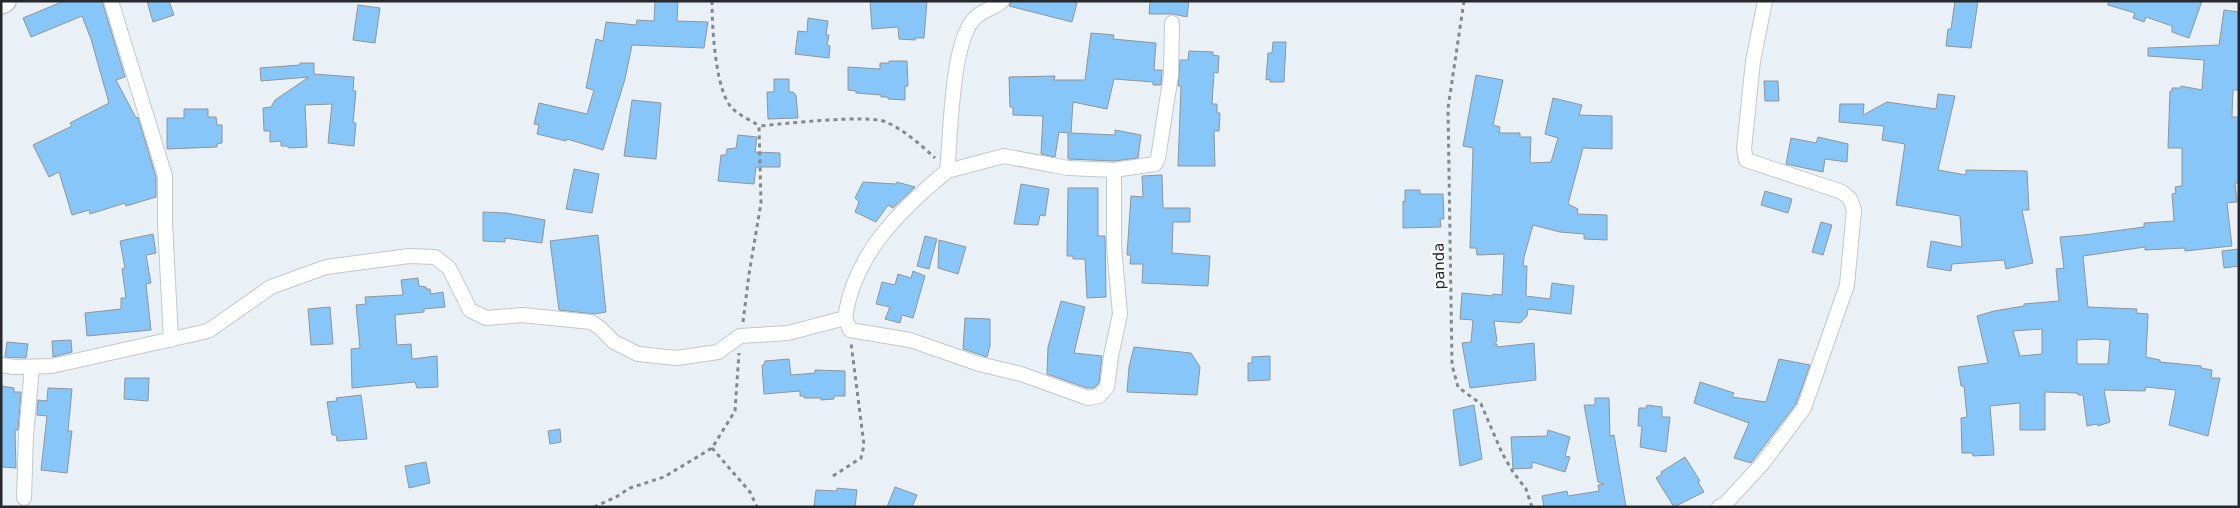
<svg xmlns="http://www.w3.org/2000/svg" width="2240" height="508" viewBox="0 0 2240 508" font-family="'DejaVu Sans',sans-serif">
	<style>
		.building { fill: #87c6f9; stroke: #8e959a; fill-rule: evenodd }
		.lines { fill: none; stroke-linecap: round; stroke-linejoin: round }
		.minor-casing { stroke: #c1c8ce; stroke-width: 16 }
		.primary-casing { stroke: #c1c8ce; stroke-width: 24 }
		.path { stroke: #84898d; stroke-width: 3; stroke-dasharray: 4 4; stroke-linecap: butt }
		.minor { stroke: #fff; stroke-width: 14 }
		.primary { stroke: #fff; stroke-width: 21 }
		.labels { text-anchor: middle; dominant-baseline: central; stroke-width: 4; stroke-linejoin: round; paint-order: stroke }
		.street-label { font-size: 15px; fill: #26282b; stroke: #fff }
	</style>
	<rect width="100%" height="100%" fill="#e9f1f7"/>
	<path class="building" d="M64,1H102L125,77L116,80L136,118L138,117L156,177V197L126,206L125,203L90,214L89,210L72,215L59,172L49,177L33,145L72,126L70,123L109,103L91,39L82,16L31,37L23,18Z
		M147,1H169L174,15L153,22Z
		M655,1H678L677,21L708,22L704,48L632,45L625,79L603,150L567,139L566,141L537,134L539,125L534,124L539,103L587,114L594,90L586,88L596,39L603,41L606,22L636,25L637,20L654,21Z
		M870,1H927L924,38H915V40L899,39L898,27L872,29Z
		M1011,1H1071L1077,3L1072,22L1009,6Z
		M1150,1H1189L1187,17L1173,14H1149Z
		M1955,1H1978L1971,48L1946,46L1948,29H1951Z
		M2108,1H2202L2189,38L2172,32V26L2146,17L2144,22L2133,18L2135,13L2108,5Z
		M358,5L380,8L375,43L353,40Z
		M2224,10L2239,12V90H2233L2232,117H2239V183H2235L2237,202L2227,203L2232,246L2185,251V248L2145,250V247L2083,256L2088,307L2137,309L2136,313L2148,314L2146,357L2160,360V362L2201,366V368L2212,370L2211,378H2220L2208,436L2169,425L2176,390L2146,387L2145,391L2104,390L2110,422L2098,426L2097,424L2087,426L2083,395H2078V393L2045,392V430H2020V403L1990,406L1994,455L1973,456L1972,453H1962L1961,418L1967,417L1964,386H1961L1958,367L1988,363L1977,316L1994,311L2024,306V304L2059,301L2056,269L2064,268L2060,237L2084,235L2144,227V223L2174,221L2172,194L2176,193L2175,187L2182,186V148H2168L2170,91H2172V88H2181V86L2202,90L2204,60L2148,56V48L2219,45ZM2042,329V354L2020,356L2013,331ZM2095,339L2110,340L2108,364H2077V340Z
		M808,18L828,21L826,35H829L827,45L830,46L829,58L795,54L798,31L807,32Z
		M1091,33L1114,35L1113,39L1156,43L1154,70H1162L1161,85H1153V82L1114,79L1107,109L1073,102L1071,133L1115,135V130L1141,135L1138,158L1114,161L1068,159V133L1059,132L1055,157L1041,154L1043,116L1013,115V107H1010L1009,77L1055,76L1054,80H1085Z
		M1273,42H1286L1284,82H1270V79L1266,80L1268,53H1272Z
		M1189,51L1213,52V55L1219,56L1218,73L1214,72L1212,104H1217V113H1220L1219,131H1214L1215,166H1178L1181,86H1178L1180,60H1188Z
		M889,61H907L908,86H905V100L888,99V97H881V95L856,93V91L848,90V67L880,69V63H889Z
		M300,63H314V74L354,77L353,91H356L353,123H356L354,146L328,143L332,104L305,105L307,147L289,148L287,146H281V141L270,142V131H264L263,108L271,107L275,100L309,77L261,81L260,68L300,65Z
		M1476,75L1503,80L1493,125L1500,127L1499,133H1520V137H1531L1530,163L1551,162L1558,138L1545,134L1553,98L1582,105L1579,115L1612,116V149L1583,148L1568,204L1578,209L1577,214L1607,215V240L1584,239V234L1560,232L1533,225L1524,257L1523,266H1527L1526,296L1550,299L1552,283L1574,286L1571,314L1528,309L1527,316L1520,323L1494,321L1497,341L1493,344H1497V347L1534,343L1536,380L1470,388L1462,343L1471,342L1473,320L1460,319L1462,293L1493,296V294L1502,295L1504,254L1477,255L1476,248H1470L1473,148L1463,146Z
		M774,79H789V92H793L796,95L798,118L768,119L767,92H774Z
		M1764,81H1778L1779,101H1765Z
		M1938,94L1955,96L1938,170L1966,175V170L2027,171L2029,210H2022L2033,263L2006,269L2004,260L1952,264L1951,271L1927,267L1931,241L1962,247L1960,216L1896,205L1905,144L1882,140L1884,126L1839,122L1840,104H1864L1863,115L1887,102L1936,109Z
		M632,100L661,103L656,159L624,156Z
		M184,109H208V117H216L217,125H222V143L217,144V147L167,149V118H184Z
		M738,135L757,137L755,152L780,153V167H756L754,184L718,181L721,155H726L727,149L736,148Z
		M1818,137L1848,144L1847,162L1825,159L1823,172L1786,164L1791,138L1816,143Z
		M574,169L599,174L592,213L566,209Z
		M1162,175L1163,208H1190V222H1173L1172,253L1210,256L1208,286L1142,283L1143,264H1130L1131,255H1127L1131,196L1143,197L1142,176Z
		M863,182L896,184L897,182L915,187L893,208L888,205L876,222L855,212L859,202L855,198Z
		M1021,184L1049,189L1045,216L1040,215L1038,225L1014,224Z
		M1068,188H1098V236H1105L1106,297L1087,298L1085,259H1073V256H1067Z
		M1405,190H1420V194H1443L1444,219H1440L1441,227L1403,228V201L1405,202Z
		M1765,191L1792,199L1788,213L1761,205Z
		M483,212L506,213L545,220L542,243L505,238V242L483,241Z
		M1821,222L1832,225L1823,255L1812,252Z
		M153,234L156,253L146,255L151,283L146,284L151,330L87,336L85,313L121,309V298H126L122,269L125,268L120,241Z
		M598,235L606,312L594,314L559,310L550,241Z
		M925,236L937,239L929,269L917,266Z
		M939,240L966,247L958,274L938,268Z
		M2239,249V266L2224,268L2222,251Z
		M913,271L925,276L913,318L902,315L900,323L885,319L890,307L876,304L882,282L895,285L898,274L911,278Z
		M418,278L419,286L426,287V289H430L431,294L443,292L445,307L424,309V312L395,315L397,345L411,344L412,359L437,356L438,387L417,388L415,382L352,388L351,349L360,348L356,305L366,304L365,297L403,295L401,280Z
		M1061,301L1085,307L1074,353L1102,356L1099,383L1094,388H1087L1047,374L1048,347Z
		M330,307L333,344L311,345L308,309Z
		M965,318L990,319V346L987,357L963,349Z
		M71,340L72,352L53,357L52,341Z
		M7,342L28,344L26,358L5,357Z
		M1134,347L1191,353L1200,367L1197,395L1127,392L1129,367Z
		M1270,356V380L1248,381V363H1252V357Z
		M789,359L791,375L815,373V370L845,371V396H834V399L821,400V398H804V396H800V391L764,394L762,365H764L765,361Z
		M1779,359L1810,365L1796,404L1751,463L1734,458L1749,423L1694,403L1700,382L1734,393L1732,397L1766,402Z
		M125,378H149L148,401L124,399Z
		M1,386L14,388V392H21L18,430H15L16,468L1,467Z
		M48,388L72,389L68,431H72L67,473L41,470L47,416L37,415L38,400L47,401Z
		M361,395L367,439L337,441L336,435H332L327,402L337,401L336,398Z
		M1595,398H1609L1610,436L1614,435L1626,507H1544L1542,496L1567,491L1568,496L1599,491L1598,485L1604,484L1598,482L1584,405H1595Z
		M1474,405L1482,459L1460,466L1453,410Z
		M1647,405L1662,407V417H1670L1666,452L1640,447L1642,426H1638L1639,408H1646Z
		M560,429L561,442L550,444L548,431Z
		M1548,430L1570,437L1565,456L1570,457L1565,472L1532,462V468L1513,469L1511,437L1547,436Z
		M1685,457L1700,481L1698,482L1704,492L1674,507L1656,478L1662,474L1661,472Z
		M426,462L430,483L409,488L405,466Z
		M895,487L917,495L912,507H887Z
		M837,488L857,490L855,507H814L816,490L837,491Z"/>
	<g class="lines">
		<g class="minor-casing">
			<path id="minor" d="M111,1L165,176V223L171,340
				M947,171L1004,156L1068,168L1114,170L1155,164L1158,158L1171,75L1172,23
				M845,318L850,330L910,340L979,364L1021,374L1088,398L1099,396L1107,387L1111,356L1120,314L1114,246V170
				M1,365L14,367L52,366L208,331L271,287L326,267L409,256L435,257L449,268L470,310L486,318L522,315L591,322L600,328L614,342L638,354L677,358L718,352L740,336L788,333L845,318C854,254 900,210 947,171C951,134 951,47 973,20C981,10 994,9 1002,1
				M24,498L26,435L32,367
				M1719,507L1725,504L1763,463L1804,408L1847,285L1854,210L1850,199L1842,192L1746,160L1744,149L1753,61L1765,1"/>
		</g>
		<g class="primary-casing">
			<path id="primary" d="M1,3L5,1"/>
		</g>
		<path class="path" d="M712,1C712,25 715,93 733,109C740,116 751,120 759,126
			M1464,1L1448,108L1452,365L1458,387L1481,404L1502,453L1513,472L1526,489L1532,507
			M743,322L749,274L761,203L759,126C782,124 869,114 886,122C904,130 921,145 935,158
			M712,448L750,492L757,507
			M833,476L861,458L864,445L851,343
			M594,507L616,497L630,488L664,477L712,448L735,411L739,353"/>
		<use href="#minor" class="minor"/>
		<use href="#primary" class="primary"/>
	</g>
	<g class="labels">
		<g class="street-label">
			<text transform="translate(1439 266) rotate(-91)">panda</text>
		</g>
	</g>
	<rect width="2240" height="508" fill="none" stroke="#26282b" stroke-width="5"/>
</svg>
